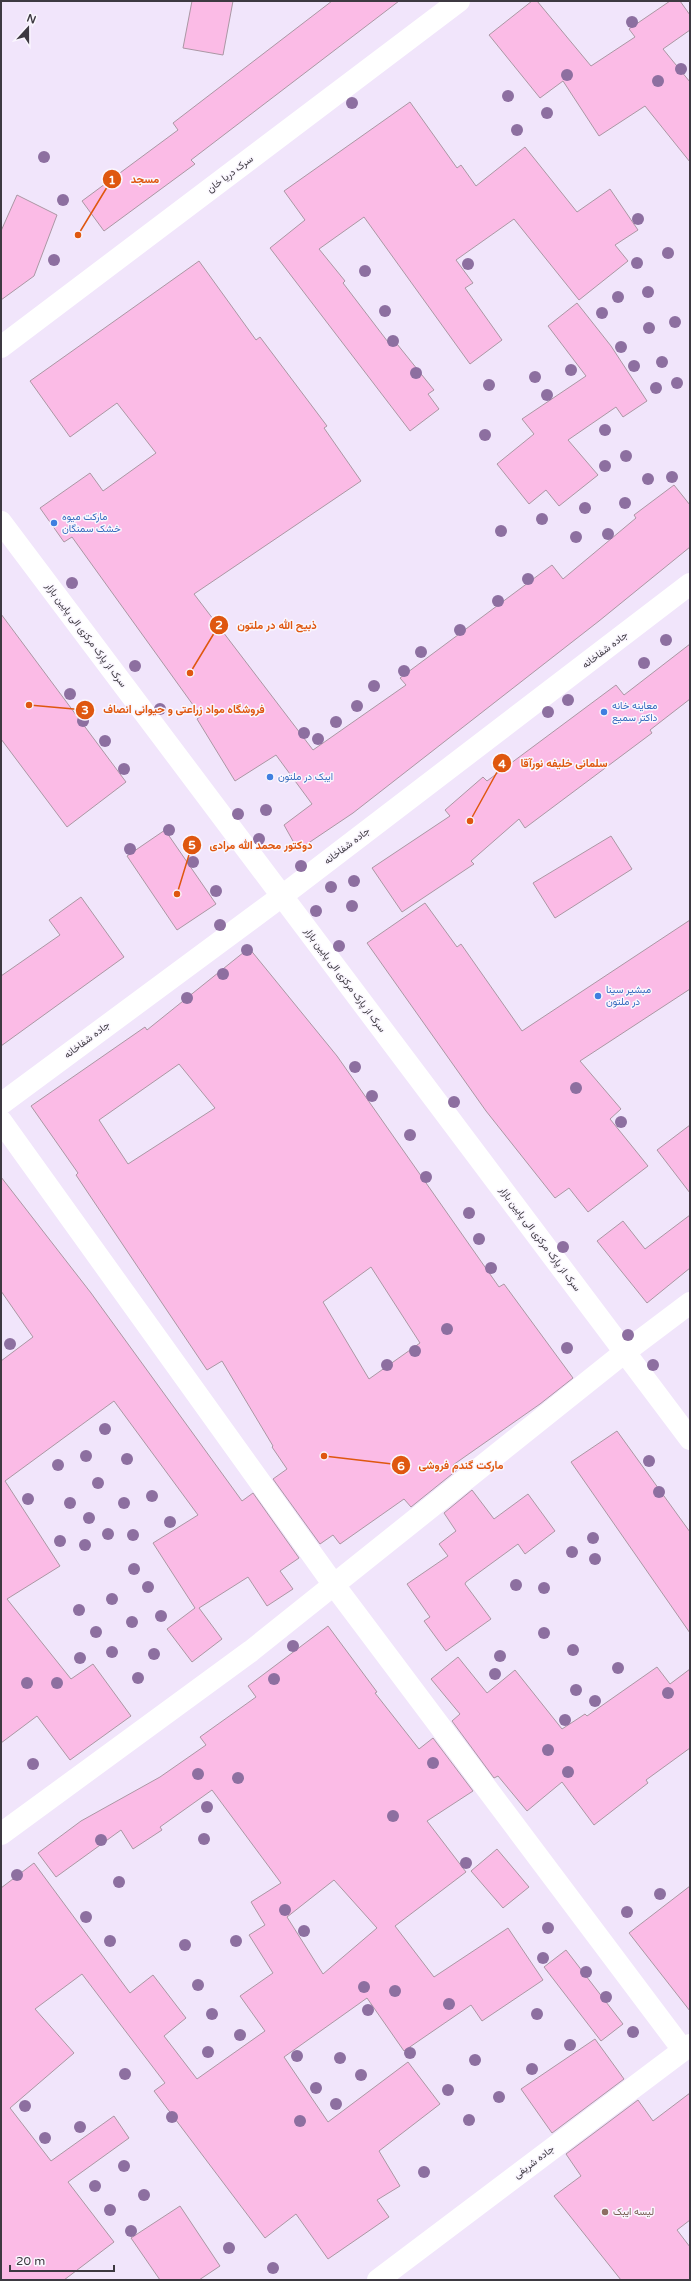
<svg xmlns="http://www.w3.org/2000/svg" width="691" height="2281" viewBox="0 0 691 2281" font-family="'Varela Round',Vazirmatn,sans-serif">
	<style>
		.building { fill: #fbbbe6; stroke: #ab97a4; fill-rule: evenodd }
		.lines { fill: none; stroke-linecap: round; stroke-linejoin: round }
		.minor { stroke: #fff; stroke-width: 22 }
		.major { stroke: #fff; stroke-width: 22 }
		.tree { fill: #8d6fa0 }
		.shop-dot { fill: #3f7fe0; stroke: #faf6fe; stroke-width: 1.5 }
		.education-dot { fill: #8d6e63; stroke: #faf6fe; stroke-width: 1.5 }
		.labels { text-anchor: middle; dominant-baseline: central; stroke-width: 3; stroke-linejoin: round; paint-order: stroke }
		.street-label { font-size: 10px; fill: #3d3941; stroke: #faf6fe }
		.shop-label { font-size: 10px; fill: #366cbe; stroke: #faf6fe; text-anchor: start }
		.education-label { font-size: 10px; fill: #785e54; stroke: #faf6fe; text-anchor: start }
		.leader { fill: none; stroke: #df570f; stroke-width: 1.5 }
		.callout-dot { fill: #df570f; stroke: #faf6fe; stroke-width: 1.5 }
		.mark-label { font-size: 12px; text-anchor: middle; font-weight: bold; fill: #fff }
		.callout-label { font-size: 11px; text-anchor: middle; font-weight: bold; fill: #df570f; stroke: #faf6fe; stroke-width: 3; stroke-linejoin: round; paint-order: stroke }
	</style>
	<rect width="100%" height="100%" fill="#f1e5fb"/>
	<path class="building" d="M192,1H233L223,55L183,48Z
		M332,1H399L191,160L195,164L104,231L82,201L178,130L173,123Z
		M532,1H537L591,66L635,37L629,29L670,1H680L690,15V30L663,49L690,82V162L645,106L599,136L563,81L540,98L489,35Z
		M410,102L457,168L461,165L476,186L525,147L577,212L610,189L638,230L615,245L628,261L579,300L514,219L456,260L473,283L465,288L502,340L470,364L364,217L319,249L345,281L343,283L388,342L393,339L434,390L428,394L439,409L410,431L270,248L305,220L284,191Z
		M17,195L57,215L34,276L1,300V231Z
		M199,261L256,340L260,337L327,426L324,428L361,481L194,594L313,750L406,685L400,678L552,565L563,579L636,518L634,515L674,485L690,505V547L599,621L353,813L298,850L284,825L312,804L276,755L235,781L197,719L201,716L72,537L64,542L40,508L90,473L103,491L156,453L117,403L70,437L30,381Z
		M577,303L611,346L647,401L623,417L616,407L568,440L598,475L559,506L546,490L529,504L497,464L534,434L522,419L586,376L548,326Z
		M1,614L126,782L67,827L1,739Z
		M690,644V699L650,730L652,733L525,828L519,819L471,861L474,864L402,912L372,868L450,816L445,810L483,777L487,781L616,685L624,695Z
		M165,830L216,904L177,930L127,856Z
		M611,836L632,869L555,918L533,883Z
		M81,897L124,957L1,1046V976L60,935L49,920Z
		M425,903L457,947L461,944L522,1031L690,920V989L580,1061L621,1109L610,1119L648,1166L588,1212L569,1188L555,1198L486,1111L367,943Z
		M249,948L337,1056L499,1287L504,1284L573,1378L540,1404L453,1465L457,1470L411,1507L404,1499L340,1544L333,1535L320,1544L273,1479L287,1469L272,1447L273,1446L222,1361L207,1370L76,1175L78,1173L31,1106L145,1027L147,1030ZM179,1064L215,1108L128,1164L99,1120ZM371,1267L420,1343L369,1379L323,1302Z
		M690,1125V1193L657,1150Z
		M1,1177L91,1293L242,1501L253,1493L299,1558L280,1571L293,1589L267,1606L248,1577L199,1608L222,1639L192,1662L167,1629L195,1608L153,1543L198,1515L114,1401L5,1481L60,1566L7,1599L71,1679L93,1664L131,1716L70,1760L37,1716L1,1743V1361L33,1337L1,1291Z
		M690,1215V1268L647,1303L597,1241L623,1221L645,1249Z
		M617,1431L690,1532V1633L571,1462Z
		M472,1490L494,1519L528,1494L555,1531L525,1554L518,1544L466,1582L465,1584L491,1619L446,1651L424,1621L430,1617L407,1584L448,1556L439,1544L456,1531L444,1513Z
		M328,1626L377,1692L375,1693L419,1749L433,1738L473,1791L427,1821L466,1872L395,1926L434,1977L508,1928L543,1980L482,2021L471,2005L404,2051L367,1998L284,2057L328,2122L408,2062L440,2104L379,2151L400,2186L377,2200L389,2217L328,2259L296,2214L265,2238L154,2091L165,2083L82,1974L35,2009L74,2053L10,2108L51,2161L114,2116L129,2138L68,2182L114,2242L64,2280H1V1888L34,1863L130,1993L153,1975L186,2018L164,2036L197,2079L265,2031L240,1996L273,1973L249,1935L265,1925L251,1902L281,1883L212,1790L160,1827L162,1830L133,1849L121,1830L56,1877L38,1853L81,1821L160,1777L206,1745L200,1737L256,1697L248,1686ZM334,1880L377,1928L323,1974L287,1917Z
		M458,1657L487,1693L515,1670L562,1729L585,1714L587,1716L657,1667L670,1684L690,1669V1748L646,1780L648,1783L594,1825L562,1782L527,1811L498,1776L494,1778L452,1721L460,1714L431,1679Z
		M497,1849L529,1887L503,1908L471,1871Z
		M690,1886V2011L629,1933Z
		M566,1950L623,2024L601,2041L544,1967Z
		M595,2039L624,2079L552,2133L521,2089Z
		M690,2093V2220L677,2230L690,2247V2280H621L554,2196L581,2176L566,2154L638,2100L653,2121Z
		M180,2206L220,2266L199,2280H160L131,2238Z"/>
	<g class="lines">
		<path class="minor" d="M1,347L459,1
			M1,1104L282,896L690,584
			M1,1121L334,1585L683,2050
			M1,1834L251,1651L625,1352L690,1303
			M378,2280L690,2045"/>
		<path class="major" d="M1,522L690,1439"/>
	</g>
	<g class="tree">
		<circle cx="632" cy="22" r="6"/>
		<circle cx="681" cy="69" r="6"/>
		<circle cx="567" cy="75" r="6"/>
		<circle cx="658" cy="81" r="6"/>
		<circle cx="508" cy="96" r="6"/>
		<circle cx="352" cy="103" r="6"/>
		<circle cx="547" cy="113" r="6"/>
		<circle cx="517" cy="130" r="6"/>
		<circle cx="44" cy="157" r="6"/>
		<circle cx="63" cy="200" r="6"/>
		<circle cx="638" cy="219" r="6"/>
		<circle cx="668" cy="253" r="6"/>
		<circle cx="54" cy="260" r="6"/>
		<circle cx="637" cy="263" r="6"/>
		<circle cx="468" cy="264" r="6"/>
		<circle cx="365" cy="271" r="6"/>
		<circle cx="648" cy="292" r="6"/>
		<circle cx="618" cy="297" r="6"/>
		<circle cx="385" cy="311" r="6"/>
		<circle cx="602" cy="313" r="6"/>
		<circle cx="675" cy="322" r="6"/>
		<circle cx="649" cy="328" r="6"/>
		<circle cx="393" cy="341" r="6"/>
		<circle cx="621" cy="347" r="6"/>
		<circle cx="662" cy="362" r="6"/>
		<circle cx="634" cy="366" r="6"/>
		<circle cx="571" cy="370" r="6"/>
		<circle cx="416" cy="373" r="6"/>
		<circle cx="535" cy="377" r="6"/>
		<circle cx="677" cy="383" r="6"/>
		<circle cx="489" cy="385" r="6"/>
		<circle cx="656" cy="388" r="6"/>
		<circle cx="547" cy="395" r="6"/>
		<circle cx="605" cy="430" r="6"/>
		<circle cx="485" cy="435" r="6"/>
		<circle cx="626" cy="456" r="6"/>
		<circle cx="605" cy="466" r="6"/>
		<circle cx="672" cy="477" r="6"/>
		<circle cx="648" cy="479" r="6"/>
		<circle cx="625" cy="503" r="6"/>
		<circle cx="585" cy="508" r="6"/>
		<circle cx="542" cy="519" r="6"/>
		<circle cx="501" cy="531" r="6"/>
		<circle cx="608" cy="534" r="6"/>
		<circle cx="576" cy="537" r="6"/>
		<circle cx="528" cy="579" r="6"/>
		<circle cx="72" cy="583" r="6"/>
		<circle cx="498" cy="601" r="6"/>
		<circle cx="460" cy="630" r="6"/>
		<circle cx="666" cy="640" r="6"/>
		<circle cx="421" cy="652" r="6"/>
		<circle cx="644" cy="663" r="6"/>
		<circle cx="135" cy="666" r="6"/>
		<circle cx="404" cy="671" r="6"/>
		<circle cx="374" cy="686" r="6"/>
		<circle cx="70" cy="694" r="6"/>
		<circle cx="568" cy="700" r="6"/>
		<circle cx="357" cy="706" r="6"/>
		<circle cx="160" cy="709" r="6"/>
		<circle cx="548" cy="712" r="6"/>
		<circle cx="83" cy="721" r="6"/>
		<circle cx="336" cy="722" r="6"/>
		<circle cx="304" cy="733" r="6"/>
		<circle cx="318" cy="739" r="6"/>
		<circle cx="105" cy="741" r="6"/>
		<circle cx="124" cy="769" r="6"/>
		<circle cx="266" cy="810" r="6"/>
		<circle cx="238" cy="814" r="6"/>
		<circle cx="169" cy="830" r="6"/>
		<circle cx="259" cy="839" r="6"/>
		<circle cx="130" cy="849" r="6"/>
		<circle cx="193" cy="862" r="6"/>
		<circle cx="301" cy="866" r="6"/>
		<circle cx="354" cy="881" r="6"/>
		<circle cx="331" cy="887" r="6"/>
		<circle cx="216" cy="891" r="6"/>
		<circle cx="352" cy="906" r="6"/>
		<circle cx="316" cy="911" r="6"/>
		<circle cx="220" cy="925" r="6"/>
		<circle cx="339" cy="946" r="6"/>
		<circle cx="247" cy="950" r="6"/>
		<circle cx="223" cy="974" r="6"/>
		<circle cx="187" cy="998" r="6"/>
		<circle cx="355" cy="1067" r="6"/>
		<circle cx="576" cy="1088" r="6"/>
		<circle cx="372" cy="1096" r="6"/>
		<circle cx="454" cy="1102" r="6"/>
		<circle cx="621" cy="1122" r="6"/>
		<circle cx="410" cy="1135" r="6"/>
		<circle cx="426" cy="1177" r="6"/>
		<circle cx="469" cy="1213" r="6"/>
		<circle cx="479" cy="1239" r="6"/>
		<circle cx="563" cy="1247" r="6"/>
		<circle cx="491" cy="1268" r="6"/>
		<circle cx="447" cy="1329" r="6"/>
		<circle cx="628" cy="1335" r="6"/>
		<circle cx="10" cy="1344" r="6"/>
		<circle cx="567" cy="1348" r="6"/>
		<circle cx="415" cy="1351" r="6"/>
		<circle cx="387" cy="1365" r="6"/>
		<circle cx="653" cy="1365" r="6"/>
		<circle cx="105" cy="1429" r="6"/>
		<circle cx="86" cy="1456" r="6"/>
		<circle cx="127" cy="1459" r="6"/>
		<circle cx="649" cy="1461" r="6"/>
		<circle cx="58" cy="1465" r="6"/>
		<circle cx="98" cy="1483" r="6"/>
		<circle cx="659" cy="1492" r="6"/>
		<circle cx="152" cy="1496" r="6"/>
		<circle cx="28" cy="1499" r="6"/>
		<circle cx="70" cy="1503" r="6"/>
		<circle cx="124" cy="1503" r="6"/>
		<circle cx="89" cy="1518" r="6"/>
		<circle cx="170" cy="1522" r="6"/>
		<circle cx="108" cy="1534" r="6"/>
		<circle cx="133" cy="1535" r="6"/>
		<circle cx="593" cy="1538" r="6"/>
		<circle cx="60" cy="1541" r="6"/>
		<circle cx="85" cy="1545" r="6"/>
		<circle cx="572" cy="1552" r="6"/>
		<circle cx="595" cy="1559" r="6"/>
		<circle cx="134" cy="1569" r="6"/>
		<circle cx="516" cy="1585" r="6"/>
		<circle cx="148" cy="1587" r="6"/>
		<circle cx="544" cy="1588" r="6"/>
		<circle cx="112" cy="1599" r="6"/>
		<circle cx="79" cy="1610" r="6"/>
		<circle cx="161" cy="1616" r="6"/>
		<circle cx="132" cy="1622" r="6"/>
		<circle cx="96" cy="1632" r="6"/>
		<circle cx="544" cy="1633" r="6"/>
		<circle cx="293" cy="1646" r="6"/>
		<circle cx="573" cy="1650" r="6"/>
		<circle cx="112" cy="1652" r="6"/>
		<circle cx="154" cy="1654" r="6"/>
		<circle cx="500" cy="1656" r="6"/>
		<circle cx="80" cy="1658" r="6"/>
		<circle cx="618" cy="1668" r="6"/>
		<circle cx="495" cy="1674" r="6"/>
		<circle cx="138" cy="1678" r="6"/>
		<circle cx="274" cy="1679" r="6"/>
		<circle cx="27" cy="1683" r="6"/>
		<circle cx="57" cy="1683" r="6"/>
		<circle cx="576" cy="1690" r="6"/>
		<circle cx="668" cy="1693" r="6"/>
		<circle cx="595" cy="1701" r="6"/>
		<circle cx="565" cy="1720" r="6"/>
		<circle cx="548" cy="1750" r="6"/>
		<circle cx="433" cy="1763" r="6"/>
		<circle cx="33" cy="1764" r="6"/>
		<circle cx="568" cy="1772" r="6"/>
		<circle cx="198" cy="1774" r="6"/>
		<circle cx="238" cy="1778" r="6"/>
		<circle cx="207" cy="1807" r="6"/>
		<circle cx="393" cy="1816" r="6"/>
		<circle cx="204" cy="1839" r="6"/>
		<circle cx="101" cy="1840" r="6"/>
		<circle cx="466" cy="1863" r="6"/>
		<circle cx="17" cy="1875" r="6"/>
		<circle cx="119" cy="1882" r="6"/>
		<circle cx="660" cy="1894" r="6"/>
		<circle cx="285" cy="1910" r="6"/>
		<circle cx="627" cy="1912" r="6"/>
		<circle cx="86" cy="1917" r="6"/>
		<circle cx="548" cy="1928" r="6"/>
		<circle cx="304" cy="1931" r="6"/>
		<circle cx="110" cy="1941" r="6"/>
		<circle cx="236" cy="1941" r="6"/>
		<circle cx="185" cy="1945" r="6"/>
		<circle cx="543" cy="1958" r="6"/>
		<circle cx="586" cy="1972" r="6"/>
		<circle cx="198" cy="1985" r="6"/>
		<circle cx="364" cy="1987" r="6"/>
		<circle cx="395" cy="1991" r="6"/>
		<circle cx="606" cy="1997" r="6"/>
		<circle cx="449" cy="2004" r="6"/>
		<circle cx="368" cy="2010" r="6"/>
		<circle cx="212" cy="2014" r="6"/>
		<circle cx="537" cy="2014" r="6"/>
		<circle cx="633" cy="2032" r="6"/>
		<circle cx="240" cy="2035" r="6"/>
		<circle cx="570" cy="2045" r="6"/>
		<circle cx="208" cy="2052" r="6"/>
		<circle cx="410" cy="2053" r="6"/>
		<circle cx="297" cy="2056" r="6"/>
		<circle cx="340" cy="2058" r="6"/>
		<circle cx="475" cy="2060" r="6"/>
		<circle cx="532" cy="2069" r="6"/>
		<circle cx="125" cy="2074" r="6"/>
		<circle cx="361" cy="2075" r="6"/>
		<circle cx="316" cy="2088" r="6"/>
		<circle cx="448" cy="2090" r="6"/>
		<circle cx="499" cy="2097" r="6"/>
		<circle cx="336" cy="2104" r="6"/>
		<circle cx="25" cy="2106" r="6"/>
		<circle cx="172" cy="2117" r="6"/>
		<circle cx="469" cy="2120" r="6"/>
		<circle cx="300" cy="2121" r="6"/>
		<circle cx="80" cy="2127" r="6"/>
		<circle cx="45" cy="2138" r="6"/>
		<circle cx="124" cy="2166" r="6"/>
		<circle cx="424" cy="2172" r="6"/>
		<circle cx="95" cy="2186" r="6"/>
		<circle cx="144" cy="2195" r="6"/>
		<circle cx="110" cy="2210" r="6"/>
		<circle cx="131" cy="2231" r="6"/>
		<circle cx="229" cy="2248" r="6"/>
		<circle cx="273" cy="2268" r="6"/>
	</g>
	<g class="shop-dot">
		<circle cx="54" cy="523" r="4"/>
		<circle cx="604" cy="712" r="4"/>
		<circle cx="270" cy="777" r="4"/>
		<circle cx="598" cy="996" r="4"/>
	</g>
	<circle class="education-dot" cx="605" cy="2212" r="4"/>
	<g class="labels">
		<g class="street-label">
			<text transform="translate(230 174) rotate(-37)">سرک دریا خان</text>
			<text transform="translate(86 635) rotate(53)">سرک از پارک مرکزی الی پایین بازار</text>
			<text transform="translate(605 650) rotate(-37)">جاده شفاخانه</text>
			<text transform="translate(347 846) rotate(-37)">جاده شفاخانه</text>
			<text transform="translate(345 980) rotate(53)">سرک از پارک مرکزی الی پایین بازار</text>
			<text transform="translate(87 1040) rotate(-37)">جاده شفاخانه</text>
			<text transform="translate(540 1239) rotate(53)">سرک از پارک مرکزی الی پایین بازار</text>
			<text transform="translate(534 2162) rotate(-37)">جاده شریفی</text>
		</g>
		<g class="shop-label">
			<text x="62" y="517">مارکت میوه<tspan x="62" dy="12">خشک سمنگان</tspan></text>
			<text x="612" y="706">معاینه خانه<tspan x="612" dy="12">داکتر سمیع</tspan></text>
			<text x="278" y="777">ایبک در ملتون</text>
			<text x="606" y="990">مبشیر سینا<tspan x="606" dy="12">در ملتون</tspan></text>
		</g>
		<g class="education-label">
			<text x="613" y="2212">لیسه ایبک</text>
		</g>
	</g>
	<path class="leader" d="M78 235L112 179M190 673L219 625M29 705L85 710M470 821L502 763M177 894L192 845M324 1456L401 1465"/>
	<g class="callout-dot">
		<circle cx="78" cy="235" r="4"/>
		<circle cx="190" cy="673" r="4"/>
		<circle cx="29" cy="705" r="4"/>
		<circle cx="470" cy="821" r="4"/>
		<circle cx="177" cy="894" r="4"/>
		<circle cx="324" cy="1456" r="4"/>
		<circle cx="112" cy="179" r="10"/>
		<circle cx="219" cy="625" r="10"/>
		<circle cx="85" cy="710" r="10"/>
		<circle cx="502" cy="763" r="10"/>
		<circle cx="192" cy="845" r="10"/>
		<circle cx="401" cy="1465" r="10"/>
	</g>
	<g class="mark-label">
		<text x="112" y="184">1</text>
		<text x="219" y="629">2</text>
		<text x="85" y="714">3</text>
		<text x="502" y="768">4</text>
		<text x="192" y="849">5</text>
		<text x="401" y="1470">6</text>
	</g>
	<g class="callout-label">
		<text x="145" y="183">مسجد</text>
		<text x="277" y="629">ذبیح الله در ملتون</text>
		<text x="184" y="713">فروشگاه مواد زراعتی و حیوانی انصاف</text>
		<text x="564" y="767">سلمانی خلیفه نورآقا</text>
		<text x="261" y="849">دوکتور محمد الله مرادی</text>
		<text x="461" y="1469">مارکت گندم فروشی</text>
	</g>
	<rect width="691" height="2281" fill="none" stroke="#3d3941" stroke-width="4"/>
	<g transform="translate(28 28) rotate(21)" stroke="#faf6fe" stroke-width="3" paint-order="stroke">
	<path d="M0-3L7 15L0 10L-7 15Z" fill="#3d3941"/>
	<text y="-6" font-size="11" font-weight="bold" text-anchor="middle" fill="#3d3941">N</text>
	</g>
	<path d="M10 2265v6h104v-6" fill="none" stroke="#3d3941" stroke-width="2"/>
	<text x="16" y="2265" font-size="12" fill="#3d3941" stroke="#faf6fe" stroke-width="3" paint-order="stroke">20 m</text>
</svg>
